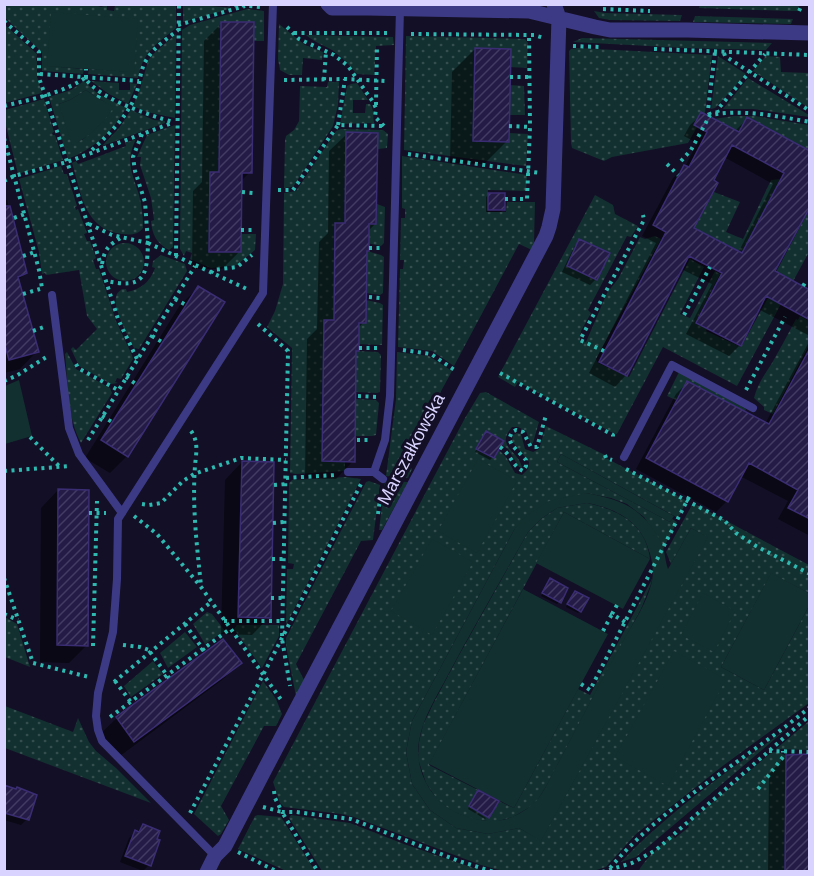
<svg xmlns="http://www.w3.org/2000/svg" width="814" height="876" viewBox="0 0 814 876" font-family="Helvetica,sans-serif">
	<style>
		.grass { fill: url(#grass-dots) }
		.green { fill: #12302f; fill-rule: evenodd }
		.shadow { fill: #0007; fill-rule: evenodd }
		.building { fill: url(#building-hatch); stroke: #3b2d73; stroke-width: 1.5; fill-rule: evenodd }
		.lines { fill: none; stroke-linecap: round; stroke-linejoin: round }
		.path { stroke: #2fb8b0; stroke-width: 4; stroke-dasharray: 3 4.5; stroke-linecap: butt }
		.lane { stroke: #3d3a85; stroke-width: 8 }
		.street { stroke: #3d3a85; stroke-width: 15 }
		.labels { text-anchor: middle; dominant-baseline: central; stroke-width: 6; stroke-linejoin: round; paint-order: stroke }
		.street-label { font-size: 18px; fill: #d9d4ff; stroke: #130f26 }
	</style>
	<defs>
		<pattern id="grass-dots" width="8" height="8" patternUnits="userSpaceOnUse" patternTransform="scale(1.5)"><rect width="8" height="8" fill="#12302f"/><path d="M2 2h.1M6 6h.1" fill="none" stroke="#344d4e" stroke-width="1.8" stroke-linecap="round"/></pattern>
		<pattern id="building-hatch" width="6" height="6" patternUnits="userSpaceOnUse" patternTransform="scale(1.5)"><rect width="6" height="6" fill="#241b47"/><path d="M-1 1l2-2M0 6l6-6M5 7l2-2" fill="none" stroke="#433b63"/></pattern>
	</defs>
	<rect width="100%" height="100%" fill="#130f26"/>
	<path class="grass" d="M700,4H799V5L797,11H789L699,8Z
		M5,5H95L101,7L107,5V10L114,11L115,5H176V28C157,44 143,51 138,78L88,74L89,69L134,72L48,66L84,69L83,74L42,71V52L5,18Z
		M183,5H200L233,8L183,22Z
		M247,9L264,11V41H254V22H221L219,172H210L209,252H241V234H256L255,250L237,265L211,268L190,259L192,253L186,251L184,256L180,249L182,30L190,25Z
		M594,11L605,13L682,15L680,21L610,20L599,18Z
		M695,16L793,19L791,24L693,22Z
		M279,24L305,45L323,52L322,60L303,58L302,75H289L280,70L278,59Z
		M5,25L37,54L36,60L37,61V77L42,93L5,103Z
		M176,34L175,118L147,112L133,106L140,89L148,61L152,55Z
		M306,35L393,37L394,45L376,46L374,75L357,74C349,65 342,57 332,50C323,45 314,42 306,35Z
		M406,36L525,39L528,43L527,68L510,67V49L475,48L473,140L508,142L509,133L528,134L526,166L404,150Z
		M582,38L772,43L766,50L686,48L573,42Z
		M577,48L712,55L705,113L688,143L612,157L604,161L572,148L571,143L569,51L571,49Z
		M718,56L746,74L718,105L715,108L711,109Z
		M766,56L780,57L781,72L809,73V108L753,71Z
		M748,78L809,115V117L753,109H723Z
		M84,81L98,94L96,97L86,90L70,100L59,104L82,140L98,126L113,108L100,99L102,96L126,108C113,132 93,149 68,159L49,97L71,90Z
		M91,81L119,83V90H130V83L137,84L128,104L109,94Z
		M328,82H339L338,105L333,126L293,187L284,188L285,140L286,136L294,130L299,121L300,86L327,87Z
		M357,83L368,100H353V113H365L366,104H370C374,109 373,116 374,123L340,124L347,86L351,84Z
		M510,85L524,86L525,115H509Z
		M44,99L54,132L52,133L53,135H55L63,160L18,174L5,122V110Z
		M131,110L154,120L165,121V123L102,146L119,128Z
		M734,116H755L809,125V151L747,117L739,132L714,119Z
		M175,125L173,247L169,250C156,243 152,234 151,221L154,220L151,198L140,165L141,157H137L147,135Z
		M341,129L383,130L388,134L387,148L378,149V133H346L345,223H335L334,320H324L322,461L345,462V471L296,474L290,473L292,348L267,327L275,311L283,284L284,193L296,191L336,131Z
		M136,139C125,162 132,172 139,195C142,205 143,217 143,228C138,235 130,235 122,234C84,230 81,192 72,163L76,161L78,164C95,158 110,152 126,146L125,143Z
		M402,156L527,175L526,191L488,190L487,212H506L507,202H535L534,243L532,250L519,244L454,366L432,351L398,347L400,269H403L404,260H400L401,218H405V209L402,208Z
		M61,166L64,174H67L77,206L75,207L76,210L78,209L87,233L84,234L87,241H90L96,258L93,260L96,269H99L116,321L132,355L133,359L121,379L117,378L115,382L118,383L111,384L79,366L71,349L73,347L76,350L97,329L87,316L79,270L46,275L45,273L42,274L39,252L19,179Z
		M780,179L742,253L694,228L714,192L740,202L726,232L743,239L771,180Z
		M595,195L613,205L615,214L638,226L631,237L627,236L588,310L591,313L581,331L580,340L586,342L607,293L618,279L640,237L645,239L655,236L661,239L596,359L598,363L629,377L690,259L704,267L680,314L690,318L715,271L720,274L695,323L707,329L706,331L741,347L768,298L781,304L737,386L663,347L617,434L611,432L518,382L515,387L498,377Z
		M377,204L385,207L384,243L381,246L367,243V224H376Z
		M809,210V252L791,285L774,276Z
		M106 262a19 19 0 1 1 38 0a19 19 0 1 1-38 0Z
		M367,251L381,255L384,257L383,293L380,295L366,293Z
		M161,255L185,264L187,271L139,349L134,348C128,337 113,308 116,297C117,292 119,292 122,289H126L127,292C141,289 150,282 155,268L152,267L153,261Z
		M366,300L380,303L383,305L382,345L356,344L357,322L366,323Z
		M800,316L809,321V345L773,414L764,410V407L754,398C757,385 765,374 772,363C780,349 788,334 796,319L798,320Z
		M356,351L378,352L381,355L380,392L377,393L356,392Z
		M67,352L76,369L110,388L112,393L81,443C67,417 68,384 65,354Z
		M397,352L429,356L452,371L404,459L412,469L408,478H405L386,476L396,399Z
		M679,372L746,409L745,411L687,381L676,400L667,396Z
		M486,392L539,422L533,443L531,444L526,431L518,427H512C495,447 518,450 522,467H519L508,449L502,445L504,441L487,431L476,448L494,458L499,450L506,457L515,473L522,475L528,469L529,462L512,441L513,435L517,433L521,434L525,449L533,452L539,449L546,426L605,455L606,458L687,501L678,518L561,454L557,462L670,522L672,519L677,522L663,549L661,543L644,517L627,504L611,498L586,493L514,530L412,721L406,752L412,784L430,810L456,828L488,834L519,828L541,840L707,537L691,528L671,564L666,552L693,503L809,565V593L771,574L721,667L764,690L809,606V703L724,765L636,834L606,867L590,872H509L495,869L481,865L354,817L341,814L284,807L280,803L273,782L465,418L480,393Z
		M356,399L376,400L379,403L376,435L372,436H355Z
		M346,477L361,479L286,625L287,569H293L294,564L288,563L289,483L292,480Z
		M369,481L380,485L373,540L361,541L296,664L304,680L296,696L286,646V638L361,492L366,482Z
		M385,481L408,482L382,530H379Z
		M587,503C619,510 646,524 650,559L564,512L429,765L478,790L470,806L489,817L499,801L514,808L578,689L590,695L652,579L651,584L641,609L592,699L547,785L535,804L513,817L495,822L471,819L452,811L438,801L426,783L418,759L419,742L423,725L433,704L458,657L528,532L541,519L557,508Z
		M207,612L212,614L225,631L205,644L193,624Z
		M5,617L17,624L30,667L5,657Z
		M237,625H279V636L262,668L234,629Z
		M185,632L197,647L168,668L160,653Z
		M153,661L163,674L131,697L124,686Z
		M263,681L276,699L282,714L276,726H264L221,806L229,820L221,834L218,836L194,814Z
		M5,706L73,732L78,718L89,742L96,751L116,768L151,803L5,748Z
		M809,721V750L776,749Z
		M788,728L636,857L621,862C669,811 731,769 788,728Z
		M772,752L781,753L786,756L785,871L638,872C646,857 660,847 672,835L675,838L689,827L687,824Z
		M258,815L281,817L315,871H286L238,849L255,816Z
		M291,815L350,823L404,844L482,871H322L289,818Z"/>
	<path class="green" d="M51,12L138,19L134,72L47,66Z
		M86,90L96,97L114,107C103,123 89,138 72,145L59,104L70,100Z
		M19,380L32,436L5,444V386Z
		M561,454L674,516L670,522L557,462Z
		M478,459L517,481L477,553L438,531Z
		M586,493C622,500 642,507 661,542C665,550 665,561 668,569L691,528L708,537L541,841L519,828L488,834L456,828L430,810L412,784L406,752L412,721L514,530L527,515L549,501ZM587,503C618,509 642,522 650,554C653,564 654,575 651,585C646,603 636,619 627,634C614,658 600,682 588,706C577,726 567,747 556,767C550,778 542,797 532,805C508,824 488,825 460,814C432,803 414,771 419,741C423,717 437,696 448,675C474,626 502,579 528,532L541,519L557,508Z
		M564,512L650,559L623,609L536,563Z
		M432,539L473,562L432,635L391,611Z
		M771,573L809,593V606L764,690L721,667Z
		M523,589L608,634L514,808L429,764Z
		M703,593L735,611L714,652L681,635Z
		M674,651L726,679L668,786L615,757Z"/>
	<path class="shadow" d="M222,23L250,172L240,182L239,252L222,269H192L193,191L202,182L204,41Z
		M475,49L507,141L484,164L450,163L452,72Z
		M702,114L735,131L747,119L810,152L773,271L810,292V336L758,309L740,345L729,356L686,334L712,284L681,269L626,375L615,387L589,373L656,243L642,236L673,178L685,167L697,143L684,136L690,125ZM724,157L773,184L738,253L692,229Z
		M347,134L375,224L368,231V250L366,253L364,322L357,329V350L355,353L353,461L336,479L305,478L307,339L317,329L319,242L328,233L329,151Z
		M489,194L503,210L501,212H486V197Z
		M7,200L26,273L18,280L37,351L20,369L4,373V201Z
		M580,241L596,279L590,285L562,272L574,247Z
		M198,288L127,456L110,473L85,458L180,305Z
		M810,340V536L778,519L788,501L740,476L727,501L716,512L636,469L676,394L687,383L765,424Z
		M484,435L493,457L490,460L475,452Z
		M242,462L269,617L252,635L221,634L225,480Z
		M58,490L86,646L69,663L40,662L41,508Z
		M548,583L559,602L557,604L541,596Z
		M573,595L580,611L578,613L566,607Z
		M223,641L240,663L222,680L116,759L99,735L117,718Z
		M786,756L810,872H768L769,774Z
		M4,787L27,819L21,825L4,820Z
		M469,807L486,818L485,819L468,809Z
		M143,826L149,865L143,871L120,862L129,838Z"/>
	<path class="building" d="M221,22H254L252,173H242L241,252H209L210,172H219Z
		M475,48L511,49L509,142L473,141Z
		M701,112L739,132L747,117L810,151V207L775,271L810,290V320L766,296L741,346L696,323L722,273L689,256L627,376L599,362L666,232L653,225L684,165L689,167L707,132L694,125ZM732,145L784,173L742,253L694,228L718,183L714,180Z
		M346,132L378,133L376,224H369V251H367L366,323H359V351H356L355,462L322,461L324,320H334L335,223H345Z
		M488,193H505V210H488Z
		M4,206H10L27,273L18,277L39,352L9,360L4,342Z
		M579,239L610,253L597,280L567,266Z
		M198,286L225,302L128,457L101,440Z
		M810,348V519L788,508L798,490L749,463L728,502L646,458L687,381L769,424Z
		M486,431L504,441L494,458L476,449Z
		M242,461L274,462L271,618L238,617Z
		M58,489L89,490L88,646L57,645Z
		M550,578L568,588L561,603L542,593Z
		M575,591L589,598L581,612L567,604Z
		M223,639L242,663L134,742L116,717Z
		M810,754V872H785L786,755Z
		M4,785L16,789L17,787L37,795L29,820L4,813Z
		M478,790L499,801L489,818L469,806Z
		M143,824L160,831L157,839L160,840L151,866L125,856L135,830L139,832Z"/>
	<g class="lines">
		<path class="path" d="M227,4L260,7
			M603,9L650,11
			M799,11L802,4
			M4,21L39,52V78L45,95L94,243L118,319L137,359
			M178,25L245,6
			M287,27L299,39L334,55L348,66L373,102L376,108L375,117L384,126
			M294,33H388
			M411,34L534,35L544,38
			M573,46L599,47
			M654,49L810,55
			M724,53L725,56L810,111
			M40,74L139,81
			M510,77H530
			M86,78V69
			M284,80L345,79L387,81
			M324,80L326,51
			M98,98L101,92
			M376,105L377,46
			M4,106C32,99 60,94 85,78C99,99 149,115 173,122
			M718,113L717,110L765,54
			M710,115L708,110L715,52
			M338,125L345,79
			M509,126L530,127
			M142,134L133,157L135,171L145,202L148,243L249,290
			M4,138L39,270L42,288
			M92,150C110,133 126,118 136,95C140,83 140,69 147,59C154,47 167,39 178,30
			M408,154L540,173
			M681,161L691,150L710,115C744,109 776,116 810,122
			M667,164L678,175
			M4,181L14,176L67,162L172,123
			M278,190H293L338,125L383,126
			M242,192L253,193
			M505,199H527L530,127L529,35
			M14,218L25,214
			M89,224L112,235L148,243C147,277 144,289 107,281
			M241,230H252
			M369,248H381
			M23,256L35,252
			M176,256L179,4
			M102,264C105,248 108,246 122,237
			M211,273L213,270L237,267L252,255
			M803,286L807,280
			M23,294L40,289
			M369,297L380,298
			M175,299L186,305
			M684,315L710,267
			M258,324L288,351L282,639L290,686
			M33,331L44,327
			M152,336L162,342
			M359,348H378
			M403,350L431,354L456,371
			M604,351L580,340L644,220L643,215
			M76,364L78,368L118,390
			M500,373L613,435V437
			M126,377L136,384
			M4,381L16,376L48,356
			M746,390L785,317
			M358,396L378,397
			M102,416L112,422
			M191,431C199,442 196,454 195,466C192,507 197,546 201,586
			M30,437L59,466
			M88,440L195,266
			M357,440H371
			M500,447C510,453 512,466 523,471L526,466V460L512,445L509,439L512,432L516,430L523,432L531,447H537L546,415
			M605,455L606,458L612,460
			M626,469L724,520L736,533L756,546L810,574
			M4,471L71,466
			M286,478L336,475
			M274,485L286,484
			M142,504L149,505L161,503L183,481L194,474L241,458L286,460
			M89,513H106
			M378,514L381,492
			M134,516L157,534L201,587L282,701
			M273,523L284,522
			M272,559H284
			M4,578L33,663L89,677
			M271,598H282
			M617,605L612,614L625,622
			M4,614L18,620
			M224,621H282
			M185,624L205,652
			M603,631L612,614
			M123,645L140,647L152,651
			M93,646L97,501
			M150,652L169,678
			M115,681L133,705
			M114,682L211,602
			M581,684L590,690L691,493
			M110,717L230,629
			M769,751L810,752
			M758,789L783,757V751
			M274,791L275,798L282,812H296L351,819L459,861L494,872
			M263,807L282,812L318,872
			M190,813L263,675L361,484
			M238,852L278,872
			M610,868C665,803 744,762 810,707
			M602,872L632,863L656,850L810,715"/>
		<path class="lane" d="M52,295L69,428L79,454L122,513
			M624,457L672,365L753,408
			M348,472H374L383,479
			M374,472L385,440L390,396L400,9
			M215,856L102,741L98,730L96,716L98,693L113,632L117,579L118,519L263,293L273,4"/>
		<path class="street" d="M328,4L332,8H367L529,11L595,27L610,30H687L810,33
			M207,872L215,856L225,846L265,769L546,236L549,227L553,209L559,18L554,4"/>
	</g>
	<g class="labels">
		<g class="street-label">
			<text transform="translate(411 449) rotate(-62)">Marszałkowska</text>
		</g>
	</g>
	<rect width="814" height="876" fill="none" stroke="#d9d4ff" stroke-width="12"/>
</svg>
